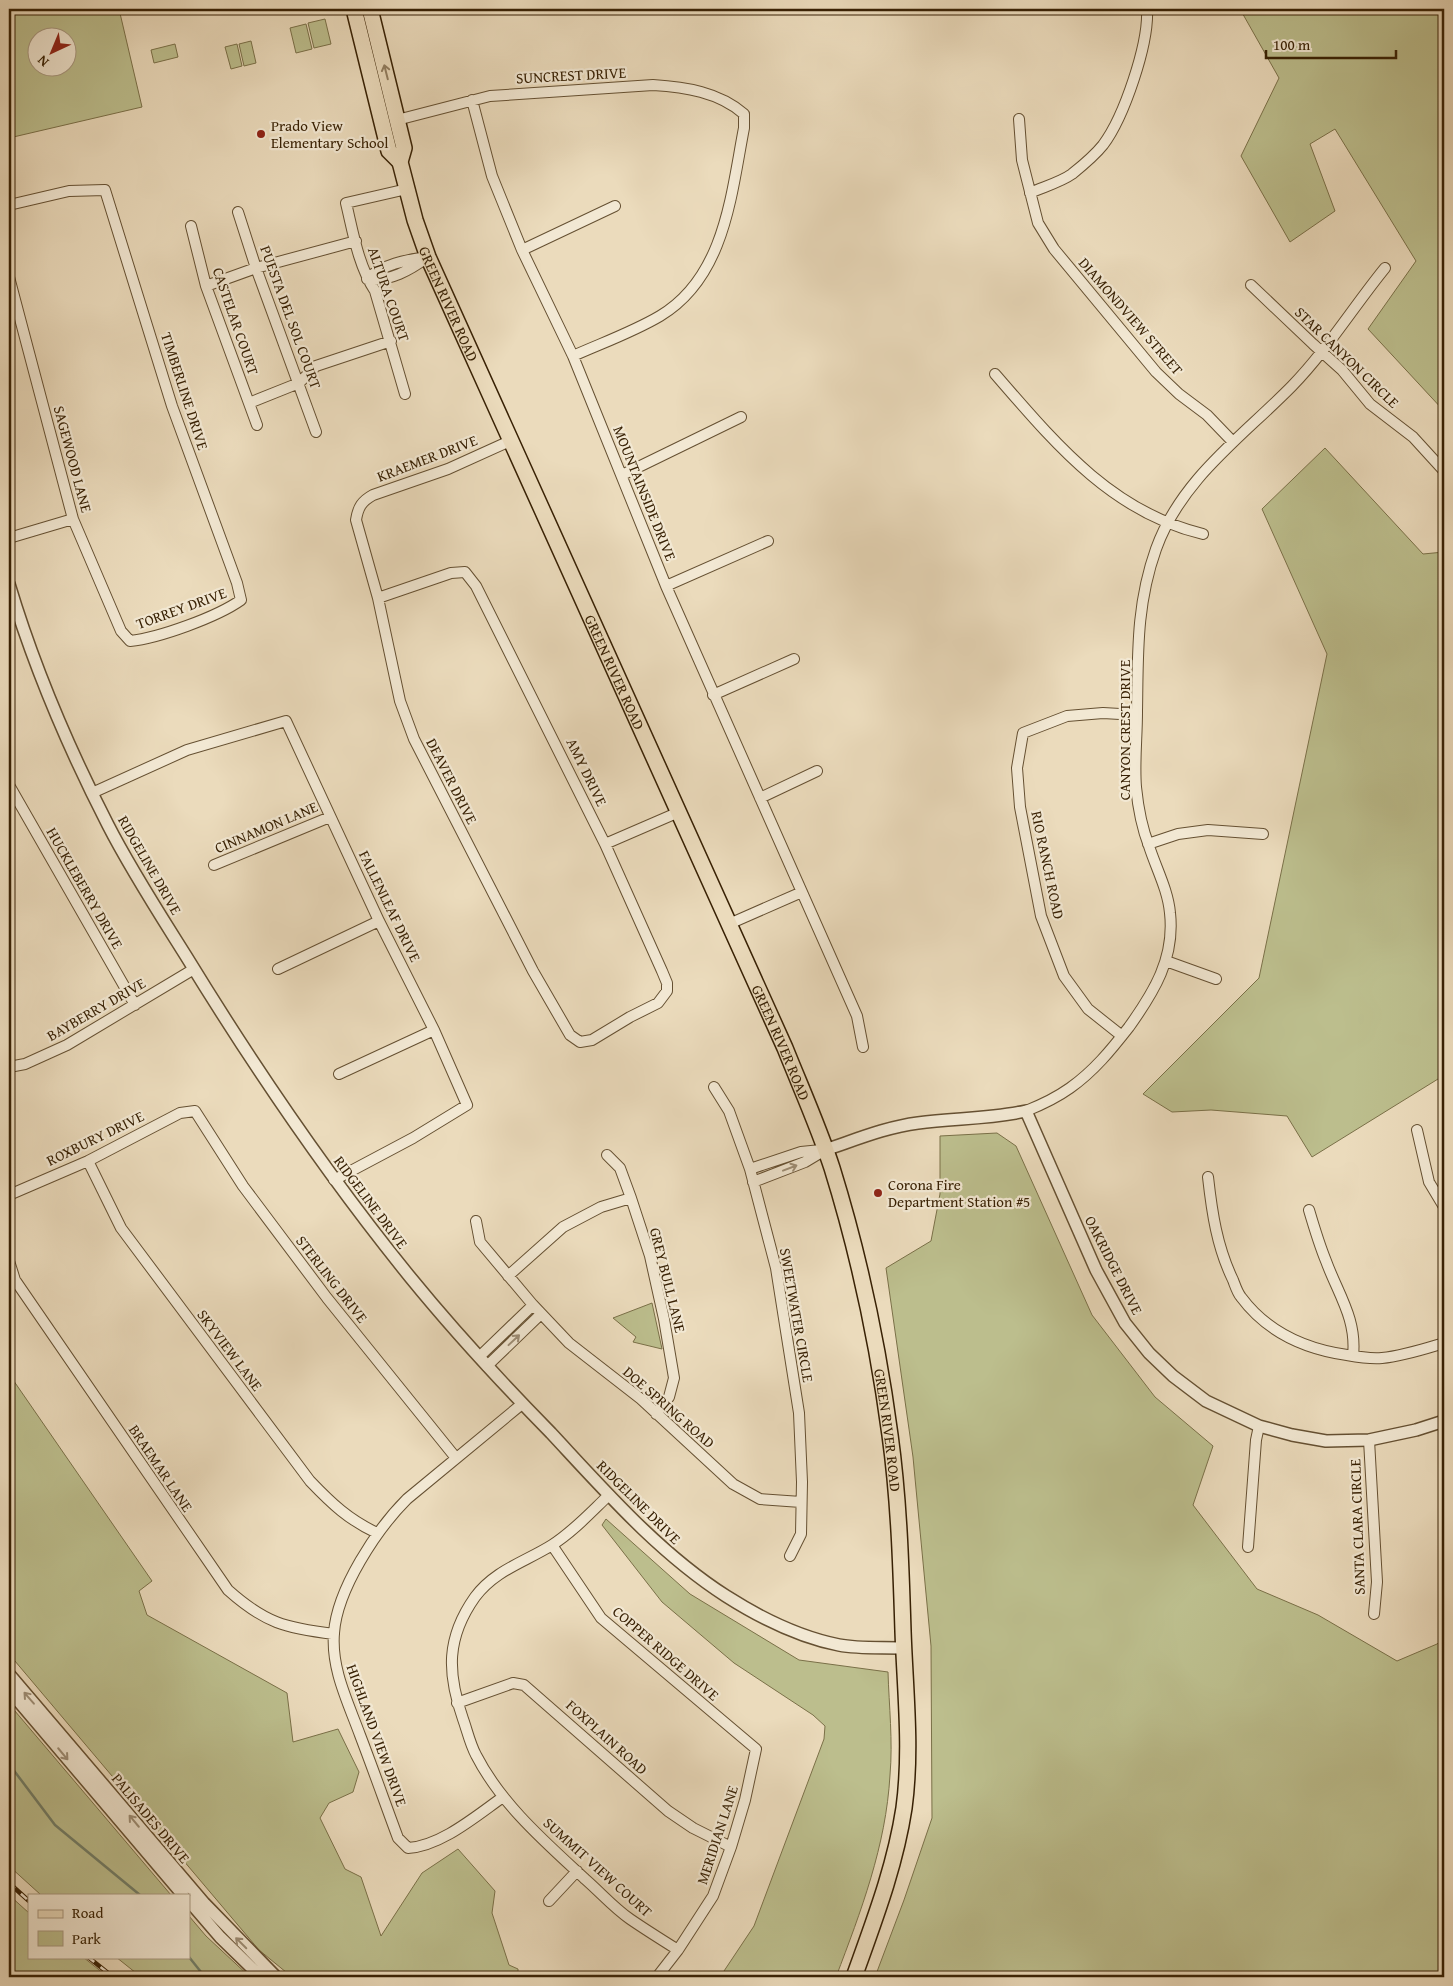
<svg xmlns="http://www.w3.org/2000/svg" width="1453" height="1986" viewBox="0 0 1453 1986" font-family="'Gentium Book Plus',serif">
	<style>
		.green { fill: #bcbe8d; stroke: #7a7048; fill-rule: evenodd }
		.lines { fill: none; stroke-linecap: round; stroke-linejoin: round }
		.stream { stroke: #727e68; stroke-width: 2.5 }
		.minor-casing { stroke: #655032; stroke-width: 12 }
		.tertiary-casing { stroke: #655032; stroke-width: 14 }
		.primary-casing { stroke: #382104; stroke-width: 18 }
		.minor { stroke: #f2e8d3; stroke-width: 10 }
		.tertiary { stroke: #f2e8d3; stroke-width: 11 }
		.primary { stroke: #ebdbbc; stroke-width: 15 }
		.rail-casing { stroke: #382104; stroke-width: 4.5 }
		.rail { stroke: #f2e8d3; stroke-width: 2.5; stroke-dasharray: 8; stroke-linecap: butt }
		.oneway { stroke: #927e60 }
		.oneway2 { stroke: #9e8e76 }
		.poi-dot { fill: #8f2418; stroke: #f2e8d3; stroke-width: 2 }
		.labels { text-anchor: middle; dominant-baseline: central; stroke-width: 4.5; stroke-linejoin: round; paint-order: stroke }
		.street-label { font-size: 15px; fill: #382104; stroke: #f2e8d3 }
		.poi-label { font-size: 15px; fill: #382104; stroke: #f2e8d3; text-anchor: start }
	</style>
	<rect width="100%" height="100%" fill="#ebdbbc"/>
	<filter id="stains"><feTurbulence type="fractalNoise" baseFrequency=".004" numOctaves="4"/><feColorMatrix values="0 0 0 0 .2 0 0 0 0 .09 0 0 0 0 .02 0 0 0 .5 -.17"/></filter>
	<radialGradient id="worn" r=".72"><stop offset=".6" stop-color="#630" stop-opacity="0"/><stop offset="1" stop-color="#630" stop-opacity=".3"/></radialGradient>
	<path class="green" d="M9,9H119L142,107L9,138ZM38,38H68V68H38Z
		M1240,9H1444V411L1368,329L1416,261L1335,129L1310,144L1335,211L1290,242L1241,156L1279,78Z
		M325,19L331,44L314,48L308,23Z
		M306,24L312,49L296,53L290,28Z
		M251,41L256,63L244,66L239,44Z
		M175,44L178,57L154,63L151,50Z
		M237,44L242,66L231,69L225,47Z
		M1325,448L1423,554L1444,552V1081L1438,1079L1312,1157L1287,1116L1211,1110L1172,1112L1143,1094L1259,978L1327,654L1262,509Z
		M997,1133L1016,1146L1092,1315L1155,1397L1213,1446L1193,1505L1257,1589L1318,1615L1397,1661L1437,1644L1444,1638V1977H1075L1062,1972V1977H875L904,1900L932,1818L931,1646L913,1457L886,1268L931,1241L940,1194V1136Z
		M652,1303L662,1349L633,1342L636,1337L613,1318Z
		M9,1374L152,1581L139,1591L147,1615L287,1693L293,1742L338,1729L359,1772L353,1792L329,1803L320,1818L345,1869L361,1877L381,1936L422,1873L458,1849L495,1891L492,1913L509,1965L518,1969V1977H292L259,1950L9,1654Z
		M606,1519L690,1594L799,1660L888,1672C889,1706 893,1741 890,1775C886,1846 861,1911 836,1977H720L754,1926L824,1739L825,1726L813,1715L734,1663L662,1602L602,1525Z
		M9,1704L171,1895H41L9,1866Z
		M9,1895L29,1913V1957H83L108,1977H9Z
		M189,1916L206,1936L250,1977H141L116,1957H189Z"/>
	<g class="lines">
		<path class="stream" d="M9,1764L55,1825L140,1895
			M189,1957L205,1977"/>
		<g class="minor-casing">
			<path id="minor" d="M472,100L492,176L522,250L573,356L666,586L857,1016L863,1047
				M1019,119L1022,160L1038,223L1054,249L1156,372L1179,394L1207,415L1233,442
				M397,120L490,96L653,85C685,87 719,92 744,114V128C731,195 725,277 660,316C633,332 602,343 573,356
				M1030,193C1043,187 1061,182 1072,174C1082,166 1095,155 1103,145C1124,117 1149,44 1147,9
				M9,205L69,191L105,190L172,406L237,583L241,600C217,617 159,638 130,641L121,631L73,519L9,277
				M238,212L256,268L316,432
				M191,226L206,286L257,425
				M522,250L615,206
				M367,279C390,282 410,270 428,257
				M367,279C383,264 406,260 427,257
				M1251,285L1313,344L1342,370L1370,404L1413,437L1444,471
				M206,286L256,268L356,241
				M995,374C1054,442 1111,512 1203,534
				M405,394L375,291C358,265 353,232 346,203L407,189
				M249,403L299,383L316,366L391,341
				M622,475L741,417
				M9,538L73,519
				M666,586L768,541
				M378,598L451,573L465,572L476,586L605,844L662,971L667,983V991L658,1003L630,1017L592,1040L580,1042L570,1035L533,971L414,739L400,701L378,598L356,520C358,507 362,501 373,495L448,469L512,440
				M713,695L794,659
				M9,785L135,1005
				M92,793L187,750L286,721L379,921L434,1030L467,1105L413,1138L334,1180
				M760,798L817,771
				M605,844L679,812
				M1148,844L1178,834L1208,830L1263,834
				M214,865L330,817
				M729,924L802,892
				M1166,961L1216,979
				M278,969L379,921
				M1122,1036L1088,1009L1064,976L1041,916L1020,807L1017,768L1023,733L1067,716L1103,713L1137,715
				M9,1067L25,1064L67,1045L194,969
				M339,1074L434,1030
				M714,1087L729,1111L750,1169L776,1268L799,1413L802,1482L801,1534L790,1556
				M1026,1111C1041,1105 1056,1098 1070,1088C1094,1071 1111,1050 1129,1027C1154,992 1175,958 1170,913C1168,890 1156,868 1149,846C1142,828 1138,807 1136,787C1134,763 1137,737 1137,712C1138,655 1136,605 1156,549C1181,479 1242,437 1292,386C1327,350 1354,306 1385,268
				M1417,1130L1429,1182L1444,1207
				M607,1155L620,1168L631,1198L650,1256L664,1319L674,1378L669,1397L656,1414
				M88,1161L121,1228L310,1481C332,1504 349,1520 377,1533
				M750,1169L801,1152L821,1150
				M1208,1177C1212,1213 1217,1247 1233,1280C1235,1285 1237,1292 1241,1297C1267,1332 1305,1349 1347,1355C1358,1357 1371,1359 1382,1358C1403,1356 1424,1349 1444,1343
				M753,1182L805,1162L825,1150
				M9,1195L88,1161L180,1113L195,1111L243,1186L327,1298L456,1458
				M1309,1210C1314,1227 1319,1244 1326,1261C1338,1294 1357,1319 1353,1356
				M476,1221L480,1242L533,1305L569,1343L641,1399L733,1484L760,1499L801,1502
				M9,1261L15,1280L228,1590C265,1623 285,1628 334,1634
				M508,1276L563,1227L601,1207L631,1198
				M479,1357L533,1305
				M487,1366L541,1314
				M1369,1440L1377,1582L1374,1614
				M609,1495C591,1512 574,1531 552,1545C525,1562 495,1570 475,1597C446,1638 447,1673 463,1719C467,1730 470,1744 476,1755C501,1804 545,1842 585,1879C600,1892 614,1908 630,1919C646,1930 662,1940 678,1950
				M552,1545L601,1618L756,1749L745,1800L731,1847L713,1896L678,1950L657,1977
				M1248,1547L1256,1440L1259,1426
				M457,1703L513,1683L524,1685L668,1811L693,1828L731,1847
				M503,1797C476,1816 441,1846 408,1848L398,1838C385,1803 373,1769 360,1735C348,1702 331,1669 334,1633C337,1589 377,1529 407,1499L522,1404
				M549,1901L577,1871"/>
		</g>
		<g class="tertiary-casing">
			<path id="tertiary" d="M9,584C34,667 68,747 108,825C131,870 159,913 186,956C254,1067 328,1176 410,1277C454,1331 502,1383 551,1433C605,1491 659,1553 726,1596C759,1617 799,1637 839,1645C860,1649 882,1647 904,1648
				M825,1150C855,1140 886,1127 918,1123C954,1118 990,1119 1026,1111L1096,1270L1125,1323L1149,1353L1173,1376L1206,1401L1259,1426L1292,1435L1326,1441L1369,1440L1416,1430L1444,1421
				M9,1674L204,1903L276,1977
				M9,1690L183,1895
				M189,1901L220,1937L261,1977"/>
		</g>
		<g class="primary-casing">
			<g id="primary">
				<path d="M354,9L389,151L400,162"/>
				<path id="s1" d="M370,9L404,148L400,162L415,220L428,257L785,1048C801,1088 819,1128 832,1168C859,1255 878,1345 890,1435C899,1500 901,1566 903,1631C905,1690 912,1749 904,1808C895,1867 874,1921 854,1977"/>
			</g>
		</g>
		<use href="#minor" class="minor"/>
		<use href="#tertiary" class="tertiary"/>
		<use href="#primary" class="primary"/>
		<g class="rail-casing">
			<path id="rail" d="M9,1883L29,1901
				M88,1957L113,1977"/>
		</g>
		<use href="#rail" class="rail"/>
	</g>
	<defs><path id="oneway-shaft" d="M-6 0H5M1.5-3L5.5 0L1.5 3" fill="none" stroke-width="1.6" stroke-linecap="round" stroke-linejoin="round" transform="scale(1.25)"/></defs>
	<use class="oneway" href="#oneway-shaft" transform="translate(386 72) rotate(-104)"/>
	<g class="oneway2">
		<use href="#oneway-shaft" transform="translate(790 1168) rotate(-21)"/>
		<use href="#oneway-shaft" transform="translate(514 1340) rotate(-43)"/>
		<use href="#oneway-shaft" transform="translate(29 1698) rotate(-131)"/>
		<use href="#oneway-shaft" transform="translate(63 1754) rotate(50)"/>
		<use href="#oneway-shaft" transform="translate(134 1821) rotate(-130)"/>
		<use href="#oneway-shaft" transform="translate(241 1943) rotate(-135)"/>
	</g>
	<g class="poi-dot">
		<circle cx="261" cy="134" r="5"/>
		<circle cx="878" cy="1193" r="5"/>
	</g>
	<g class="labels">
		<g class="street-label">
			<text transform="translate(571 75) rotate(-3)">SUNCREST DRIVE</text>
			<text transform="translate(389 294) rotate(71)">ALTURA COURT</text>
			<text stroke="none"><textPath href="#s1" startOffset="308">GREEN RIVER ROAD</textPath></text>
			<text transform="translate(1131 316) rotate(49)">DIAMONDVIEW STREET</text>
			<text transform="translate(291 317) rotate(70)">PUESTA DEL SOL COURT</text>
			<text transform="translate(236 321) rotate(71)">CASTELAR COURT</text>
			<text transform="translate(1347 357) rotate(44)">STAR CANYON CIRCLE</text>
			<text transform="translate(185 391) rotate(72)">TIMBERLINE DRIVE</text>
			<text transform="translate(427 458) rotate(-21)">KRAEMER DRIVE</text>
			<text transform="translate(73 459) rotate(75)">SAGEWOOD LANE</text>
			<text transform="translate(645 493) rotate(68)">MOUNTAINSIDE DRIVE</text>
			<text transform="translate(181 608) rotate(-20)">TORREY DRIVE</text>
			<text stroke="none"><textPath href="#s1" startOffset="712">GREEN RIVER ROAD</textPath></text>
			<text transform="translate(1124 730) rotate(-90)">CANYON CREST DRIVE</text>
			<text transform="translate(587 772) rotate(64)">AMY DRIVE</text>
			<text transform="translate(452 781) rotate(63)">DEAVER DRIVE</text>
			<text transform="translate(266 827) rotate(-23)">CINNAMON LANE</text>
			<text transform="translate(150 865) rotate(60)">RIDGELINE DRIVE</text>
			<text transform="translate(1048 865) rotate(78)">RIO RANCH ROAD</text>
			<text transform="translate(85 888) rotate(60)">HUCKLEBERRY DRIVE</text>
			<text transform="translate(390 906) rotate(64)">FALLENLEAF DRIVE</text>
			<text transform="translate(96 1009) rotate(-30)">BAYBERRY DRIVE</text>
			<text stroke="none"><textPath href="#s1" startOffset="1118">GREEN RIVER ROAD</textPath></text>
			<text transform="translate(95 1138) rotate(-26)">ROXBURY DRIVE</text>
			<text transform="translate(371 1202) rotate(53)">RIDGELINE DRIVE</text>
			<text transform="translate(1114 1265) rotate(63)">OAKRIDGE DRIVE</text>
			<text transform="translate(332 1279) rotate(52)">STERLING DRIVE</text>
			<text transform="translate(668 1280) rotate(76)">GREY BULL LANE</text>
			<text transform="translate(797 1315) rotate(80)">SWEETWATER CIRCLE</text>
			<text transform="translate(230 1350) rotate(53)">SKYVIEW LANE</text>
			<text transform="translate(669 1407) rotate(41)">DOE SPRING ROAD</text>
			<text stroke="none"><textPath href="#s1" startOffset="1522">GREEN RIVER ROAD</textPath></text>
			<text transform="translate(161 1468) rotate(56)">BRAEMAR LANE</text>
			<text transform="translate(639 1502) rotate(45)">RIDGELINE DRIVE</text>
			<text transform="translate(1357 1527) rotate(-92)">SANTA CLARA CIRCLE</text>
			<text transform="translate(666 1653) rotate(41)">COPPER RIDGE DRIVE</text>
			<text transform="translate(377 1735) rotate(70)">HIGHLAND VIEW DRIVE</text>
			<text transform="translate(607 1737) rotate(42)">FOXPLAIN ROAD</text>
			<text transform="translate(151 1818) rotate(50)">PALISADES DRIVE</text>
			<text transform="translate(717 1835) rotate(-72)">MERIDIAN LANE</text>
			<text transform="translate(598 1867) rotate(42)">SUMMIT VIEW COURT</text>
		</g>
		<g class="poi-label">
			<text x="271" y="125">Prado View<tspan x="271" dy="17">Elementary School</tspan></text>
			<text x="888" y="1184">Corona Fire<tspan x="888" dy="17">Department Station #5</tspan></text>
		</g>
	</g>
	<rect width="1453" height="1986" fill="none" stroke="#ebdbbc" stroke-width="30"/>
	<rect x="10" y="10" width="1433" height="1966" fill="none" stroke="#382104" stroke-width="2.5"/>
	<rect x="15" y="15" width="1423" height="1956" fill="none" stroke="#382104"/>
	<rect x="28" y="1894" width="162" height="65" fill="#f2e8d3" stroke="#a89880"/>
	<rect x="38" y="1910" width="25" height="8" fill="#ebdbbc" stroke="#a89880"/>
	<text x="72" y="1918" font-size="15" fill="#382104">Road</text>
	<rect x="38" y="1931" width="25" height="15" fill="#bcbe8d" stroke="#a89880"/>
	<text x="72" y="1944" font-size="15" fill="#382104">Park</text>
	<g transform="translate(52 52) rotate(224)"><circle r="24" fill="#f2e8d3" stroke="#a89880"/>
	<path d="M0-4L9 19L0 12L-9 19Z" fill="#8f2418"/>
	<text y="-8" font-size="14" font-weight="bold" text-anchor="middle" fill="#382104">N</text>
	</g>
	<path d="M1266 50v8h130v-8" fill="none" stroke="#382104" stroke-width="2.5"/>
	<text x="1273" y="50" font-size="15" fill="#382104" stroke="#f2e8d3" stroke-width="4" paint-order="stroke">100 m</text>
	<rect width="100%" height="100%" filter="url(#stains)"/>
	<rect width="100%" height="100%" fill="url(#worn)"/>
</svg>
